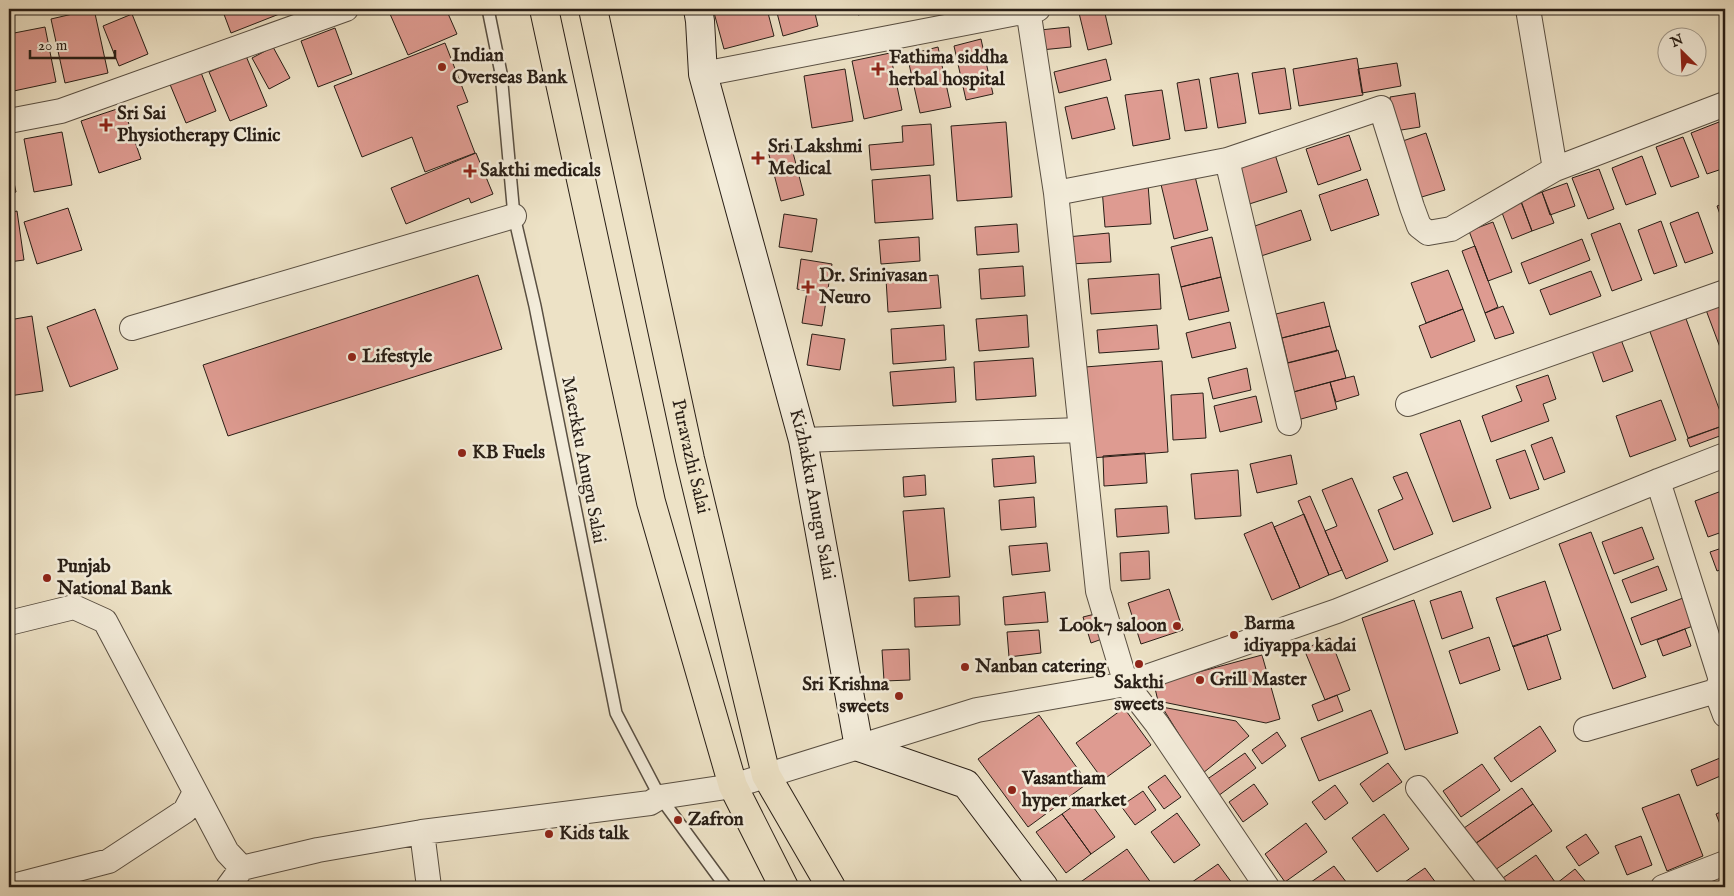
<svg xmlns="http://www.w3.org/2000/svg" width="1734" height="896" viewBox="0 0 1734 896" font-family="'IM FELL English',serif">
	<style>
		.building { fill: #de9b91; stroke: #281e16 }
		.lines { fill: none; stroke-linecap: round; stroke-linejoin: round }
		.lane-casing { stroke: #594f42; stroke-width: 14 }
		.street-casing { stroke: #594f42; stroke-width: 26 }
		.secondary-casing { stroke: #281e16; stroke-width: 30 }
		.primary-casing { stroke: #281e16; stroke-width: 30 }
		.lane { stroke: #f3ecda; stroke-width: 11 }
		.street { stroke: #f3ecda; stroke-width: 24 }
		.secondary { stroke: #f3ecda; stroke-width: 28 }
		.primary { stroke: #ede2c6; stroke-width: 28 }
		.poi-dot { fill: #8f2418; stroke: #f3ecda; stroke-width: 2 }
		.labels { text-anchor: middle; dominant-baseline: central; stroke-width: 5; stroke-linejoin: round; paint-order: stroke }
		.poi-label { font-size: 19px; font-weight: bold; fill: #281e16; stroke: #f3ecda; text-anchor: start }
		.street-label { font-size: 19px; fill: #281e16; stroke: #f3ecda }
	</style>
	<rect width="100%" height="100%" fill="#ede2c6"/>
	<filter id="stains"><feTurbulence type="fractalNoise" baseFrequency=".004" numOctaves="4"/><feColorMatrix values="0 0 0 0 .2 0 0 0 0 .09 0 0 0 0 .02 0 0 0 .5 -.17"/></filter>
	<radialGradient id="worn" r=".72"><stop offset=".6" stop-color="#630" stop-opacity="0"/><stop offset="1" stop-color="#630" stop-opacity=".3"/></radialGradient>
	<path class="building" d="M94,9L108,73L65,83L51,19Z
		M222,9H292L231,33Z
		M403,9H446L457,34L408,55L390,14Z
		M713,9H767L774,36L724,49Z
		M776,9H814L818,26L783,36Z
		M856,9H880L858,15Z
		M1097,9H1104L1112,44L1088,50L1079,13Z
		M132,14L148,54L119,66L103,26Z
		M45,27L56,82L9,92V34Z
		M1069,27L1071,47L1041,50L1040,30Z
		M335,28L352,74L318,87L301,41Z
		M981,39L993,94L966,100L954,46Z
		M445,43L468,102L457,106L475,153L425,172L412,137L362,157L334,86Z
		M273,47L290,78L269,89L252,58Z
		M938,47L951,107L920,113L907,55Z
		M890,53L902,110L864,119L852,61Z
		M246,56L267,106L230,121L209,72Z
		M1357,58L1363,95L1299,106L1293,69Z
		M1106,59L1111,80L1059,93L1054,72Z
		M1397,63L1401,86L1362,93L1358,69Z
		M1285,68L1291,109L1259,114L1252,73Z
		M845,69L853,121L812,128L804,76Z
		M200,70L216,111L186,123L169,82Z
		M1238,73L1246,123L1218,128L1210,78Z
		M1199,79L1207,128L1185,131L1177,83Z
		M1162,90L1170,139L1133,146L1125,95Z
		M1415,93L1420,127L1395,131L1390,97Z
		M1107,97L1115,129L1072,139L1065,107Z
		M123,107L141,159L99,173L81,121Z
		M1006,122L1012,197L957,201L951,126Z
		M1719,122L1725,137V168L1707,174L1691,133Z
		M931,124L934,165L871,170L869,145L903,142L902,126Z
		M62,132L72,185L34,192L24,139Z
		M1426,133L1445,190L1415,199L1397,143Z
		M1349,135L1361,170L1318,185L1306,149Z
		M1683,137L1699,177L1671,187L1656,147Z
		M791,145L804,195L781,201L768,151Z
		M1273,148L1287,192L1243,206L1229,162Z
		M476,153L493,194L471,203L469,198L406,224L391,188Z
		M1642,156L1656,194L1626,205L1612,168Z
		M9,159L16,192L9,194Z
		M1193,168L1208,230L1174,239L1159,176Z
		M1599,169L1614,209L1588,219L1572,178Z
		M930,175L933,219L875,223L872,180Z
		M1367,179L1379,215L1331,231L1319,195Z
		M1567,183L1575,206L1550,215L1542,192Z
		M1148,184L1151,224L1105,227L1102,188Z
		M1542,192L1554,223L1532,231L1521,201Z
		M1521,202L1532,231L1512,239L1501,210Z
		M1725,203V228L1717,206Z
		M68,208L82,250L37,264L24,222Z
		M1301,210L1311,240L1261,256L1252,227Z
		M17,211L24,260L9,262V213Z
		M1698,212L1713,253L1685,263L1670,223Z
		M784,214L817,219L812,252L779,247Z
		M1661,221L1677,266L1654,274L1638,230Z
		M1493,222L1512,272L1488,281L1469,231Z
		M1620,223L1642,280L1612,291L1591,234Z
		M1017,224L1019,252L977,255L975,227Z
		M1109,233L1111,262L1069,264L1067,237Z
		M919,237L920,261L881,264L879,240Z
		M1212,237L1221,277L1181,287L1171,247Z
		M1582,239L1590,260L1529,284L1521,263Z
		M1475,246L1498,307L1485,313L1462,251Z
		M801,259L832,264L822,326L802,323L807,291L797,289Z
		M1023,266L1025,296L981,299L979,269Z
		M1448,270L1463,309L1426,323L1411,283Z
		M1591,271L1601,296L1550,315L1540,290Z
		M1159,274L1161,309L1091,314L1088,279Z
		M478,275L502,349L228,436L203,365Z
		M938,275L941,308L888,312L886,279Z
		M1221,277L1229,311L1189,320L1181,287Z
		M1324,302L1330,326L1282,338L1276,314Z
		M1725,304V357L1724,358L1706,310Z
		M1503,306L1514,333L1495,339L1485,313Z
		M95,309L118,369L70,387L47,327Z
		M1463,309L1475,341L1431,358L1419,326Z
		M1027,315L1029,347L979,351L976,319Z
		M32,316L43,391L9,396V320Z
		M1685,316L1725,425L1688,438L1649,329Z
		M1230,322L1236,348L1192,358L1186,333Z
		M944,325L946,360L893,364L891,329Z
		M1157,325L1159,349L1099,353L1097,330Z
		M1330,326L1337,351L1288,363L1282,338Z
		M812,334L845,339L840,370L807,365Z
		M1620,337L1633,371L1603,382L1591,348Z
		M1338,350L1346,378L1286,394L1279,365Z
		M1033,358L1036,396L976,400L974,362Z
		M1162,361L1168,452L1091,458L1085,367Z
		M954,367L956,402L893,406L890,372Z
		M1247,368L1251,390L1213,399L1208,378Z
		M1548,375L1556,399L1543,404L1549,421L1491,442L1482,416L1522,401L1516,386Z
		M1354,376L1359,395L1336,402L1330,382Z
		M1330,382L1337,409L1294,421L1286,394Z
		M1203,393L1206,438L1173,440L1171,395Z
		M1256,396L1262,422L1220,432L1214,406Z
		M1661,400L1676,440L1630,457L1616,416Z
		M1460,420L1491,508L1453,522L1420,434Z
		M1725,425V434L1690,447L1687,439Z
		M1552,437L1565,472L1544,480L1531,445Z
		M1525,450L1539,489L1510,499L1496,460Z
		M1145,453L1147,483L1104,486L1103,456Z
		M1291,455L1297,484L1257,493L1250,464Z
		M1034,456L1036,483L994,487L992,459Z
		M1238,470L1241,516L1195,519L1191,474Z
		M1407,472L1433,534L1394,550L1378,510L1403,499L1393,477Z
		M925,475L926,495L904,497L903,477Z
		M1352,478L1388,561L1346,579L1325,531L1337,526L1322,490Z
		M1724,490L1725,495V531L1708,537L1695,501Z
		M1310,496L1342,570L1329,575L1298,501Z
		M1034,497L1036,527L1001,530L999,500Z
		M1167,506L1169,533L1117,537L1115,509Z
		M944,508L950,577L909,581L903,511Z
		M1304,514L1329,575L1300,588L1274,527Z
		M1272,522L1300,588L1272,600L1244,534Z
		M1642,527L1654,559L1614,574L1602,542Z
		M1591,532L1646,677L1613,689L1559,544Z
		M1047,543L1050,571L1012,575L1009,546Z
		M1725,547V568L1717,571L1710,552Z
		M1149,551L1150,579L1121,581L1120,553Z
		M1658,566L1667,590L1631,603L1622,580Z
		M1545,581L1561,630L1513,647L1496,598Z
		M1169,589L1183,630L1141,644L1128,603Z
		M1461,591L1473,628L1442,639L1430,601Z
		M1045,592L1048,622L1005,625L1003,597Z
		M959,596L960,625L915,627L914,598Z
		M1683,598L1693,626L1641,645L1631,618Z
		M1414,600L1458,733L1405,750L1362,618Z
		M1095,614L1102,639L1091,643L1083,617Z
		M1685,629L1691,646L1663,656L1657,640Z
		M1039,630L1041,653L1009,657L1007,632Z
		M1547,635L1561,679L1528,690L1513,646Z
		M1489,637L1500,670L1460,684L1449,651Z
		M1330,638L1350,690L1325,700L1304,649Z
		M909,649L910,680L884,681L882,650Z
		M1262,655L1280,719L1266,723L1158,701L1154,684Z
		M1337,695L1343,711L1318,721L1312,705Z
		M1162,707L1236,721L1249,736L1203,773Z
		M1124,708L1151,745L1103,780L1076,743Z
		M1371,710L1388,753L1319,781L1301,738Z
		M1039,715L1088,783L1028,827L978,759Z
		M1540,726L1556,751L1511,782L1494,758Z
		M1277,732L1286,746L1262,764L1252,750Z
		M1245,753L1256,768L1218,796L1206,780Z
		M1720,758L1725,774L1697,786L1691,770Z
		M1388,763L1402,782L1373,802L1360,784Z
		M1482,764L1500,790L1461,817L1443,791Z
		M1165,775L1181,797L1164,809L1148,787Z
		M1254,784L1268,804L1243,822L1229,802Z
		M1335,785L1348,803L1325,820L1312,802Z
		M1522,788L1533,804L1475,844L1464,828Z
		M1143,791L1156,810L1135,825L1121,806Z
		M1679,794L1703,856L1667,871L1642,808Z
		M1086,797L1115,837L1091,854L1062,814Z
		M1533,804L1552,831L1495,870L1476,843Z
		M1725,810V837L1716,814Z
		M1177,813L1200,845L1174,863L1151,832Z
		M1062,814L1091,854L1066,873L1036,832Z
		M1384,814L1409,849L1377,872L1352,838Z
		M1306,823L1327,852L1285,882L1265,854Z
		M1586,834L1599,853L1579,866L1566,847Z
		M1641,836L1652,865L1627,875L1615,846Z
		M1127,849L1154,887H1076L1075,886Z
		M1536,855L1555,882L1547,887H1505L1500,880Z
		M1218,864L1235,887H1185Z
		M1334,866L1350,887H1304Z
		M1425,868L1439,887H1398L1412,877Z
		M1575,869L1590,887H1552Z"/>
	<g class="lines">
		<g class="lane-casing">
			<path id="lane" d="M488,9L501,73L514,216L535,306L616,713L660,797L726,887"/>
		</g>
		<g class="street-casing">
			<path id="street" d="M1028,9L1056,193L1098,591L1126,684L1157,724L1267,887
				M1528,9L1555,169L1725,104
				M703,74L1038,9
				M9,121L61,111L346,9
				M1227,160L1289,423
				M1056,193L1227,160L1381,108L1412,207L1419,226L1428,233L1451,229L1555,169
				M132,328L514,216
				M1408,404L1725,292
				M803,440L1080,430
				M1658,481L1721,680L1716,691L1725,715
				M9,623L74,607L105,621L227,852L242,868L318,850L422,832L650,803L660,797L733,786L977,710L1126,684L1337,611L1658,481L1725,455
				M1586,729L1716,691
				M1418,788L1495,887
				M422,832L429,887
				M9,887L109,861L185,811L195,792
				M228,887L242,868
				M1663,887L1725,863"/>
		</g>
		<g class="secondary-casing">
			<g id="secondary">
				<path id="s1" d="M698,9L700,21L703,74L803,440L859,747L966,784L1044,887"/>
			</g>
		</g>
		<g class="primary-casing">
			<g id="primary">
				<path d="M544,9L651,502L733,786L784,887"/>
				<path id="s2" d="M593,9L690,459L766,775L831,887"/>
			</g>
		</g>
		<use href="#lane" class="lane"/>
		<use href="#street" class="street"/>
		<use href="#secondary" class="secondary"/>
		<use href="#primary" class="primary"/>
	</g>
	<g class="poi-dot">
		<circle cx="442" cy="67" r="5"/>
		<path d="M875.5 61.5h5v5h5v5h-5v5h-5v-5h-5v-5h5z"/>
		<path d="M103.5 117.5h5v5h5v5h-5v5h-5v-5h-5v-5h5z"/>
		<path d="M755.5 150.5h5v5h5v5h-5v5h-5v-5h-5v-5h5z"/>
		<path d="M467.5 163.5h5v5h5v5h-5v5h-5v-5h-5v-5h5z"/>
		<path d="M805.5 279.5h5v5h5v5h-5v5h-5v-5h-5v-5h5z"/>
		<circle cx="352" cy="357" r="5"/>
		<circle cx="462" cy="453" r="5"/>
		<circle cx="47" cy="578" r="5"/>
		<circle cx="1177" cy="626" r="5"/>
		<circle cx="1234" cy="635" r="5"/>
		<circle cx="1139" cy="664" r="5"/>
		<circle cx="965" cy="667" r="5"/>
		<circle cx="1200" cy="680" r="5"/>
		<circle cx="899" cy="696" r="5"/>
		<circle cx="1012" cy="790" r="5"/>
		<circle cx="678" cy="820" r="5"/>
		<circle cx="549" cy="834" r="5"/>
	</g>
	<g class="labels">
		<g class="poi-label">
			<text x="452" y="56">Indian<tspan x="452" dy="22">Overseas Bank</tspan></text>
			<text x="889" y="58">Fathima siddha<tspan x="889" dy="22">herbal hospital</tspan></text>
			<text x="117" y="114">Sri Sai<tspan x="117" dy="22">Physiotherapy Clinic</tspan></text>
			<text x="768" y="147">Sri Lakshmi<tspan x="768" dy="22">Medical</tspan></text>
			<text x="480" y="171">Sakthi medicals</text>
			<text x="819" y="276">Dr. Srinivasan<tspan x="819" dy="22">Neuro</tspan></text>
			<text x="362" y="357">Lifestyle</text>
			<text x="472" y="453">KB Fuels</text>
			<text x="57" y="567">Punjab<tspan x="57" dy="22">National Bank</tspan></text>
			<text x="1244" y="624">Barma<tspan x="1244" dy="22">idiyappa kadai</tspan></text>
			<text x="1167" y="626" text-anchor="end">Look7 saloon</text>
			<text x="975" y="667">Nanban catering</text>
			<text x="1210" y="680">Grill Master</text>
			<text x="1139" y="683" text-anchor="middle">Sakthi<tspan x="1139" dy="22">sweets</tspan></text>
			<text x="889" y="685" text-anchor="end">Sri Krishna<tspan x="889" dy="22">sweets</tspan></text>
			<text x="1022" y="779">Vasantham<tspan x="1022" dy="22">hyper market</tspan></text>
			<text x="688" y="820">Zafron</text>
			<text x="559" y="834">Kids talk</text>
		</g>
		<g class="street-label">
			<text stroke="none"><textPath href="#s2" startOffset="458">Puravazhi Salai</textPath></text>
			<text transform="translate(583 460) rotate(79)">Maerkku Anugu Salai</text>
			<text stroke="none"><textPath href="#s1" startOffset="500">Kizhakku Anugu Salai</textPath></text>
		</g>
	</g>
	<rect width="1734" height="896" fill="none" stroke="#ede2c6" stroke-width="30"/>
	<rect x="10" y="10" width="1714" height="876" fill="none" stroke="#281e16" stroke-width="2.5"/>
	<rect x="15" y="15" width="1704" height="866" fill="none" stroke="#281e16"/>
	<g transform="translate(1682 52) rotate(336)"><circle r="24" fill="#f3ecda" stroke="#a29a8c"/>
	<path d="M0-4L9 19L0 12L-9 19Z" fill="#8f2418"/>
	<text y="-8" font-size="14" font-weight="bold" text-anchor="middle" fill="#281e16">N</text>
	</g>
	<path d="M30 50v8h85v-8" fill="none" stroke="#281e16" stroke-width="2.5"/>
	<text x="38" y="50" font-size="15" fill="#281e16" stroke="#f3ecda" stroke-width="4" paint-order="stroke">20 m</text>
	<rect width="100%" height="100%" filter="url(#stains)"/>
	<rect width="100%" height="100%" fill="url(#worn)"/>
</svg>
